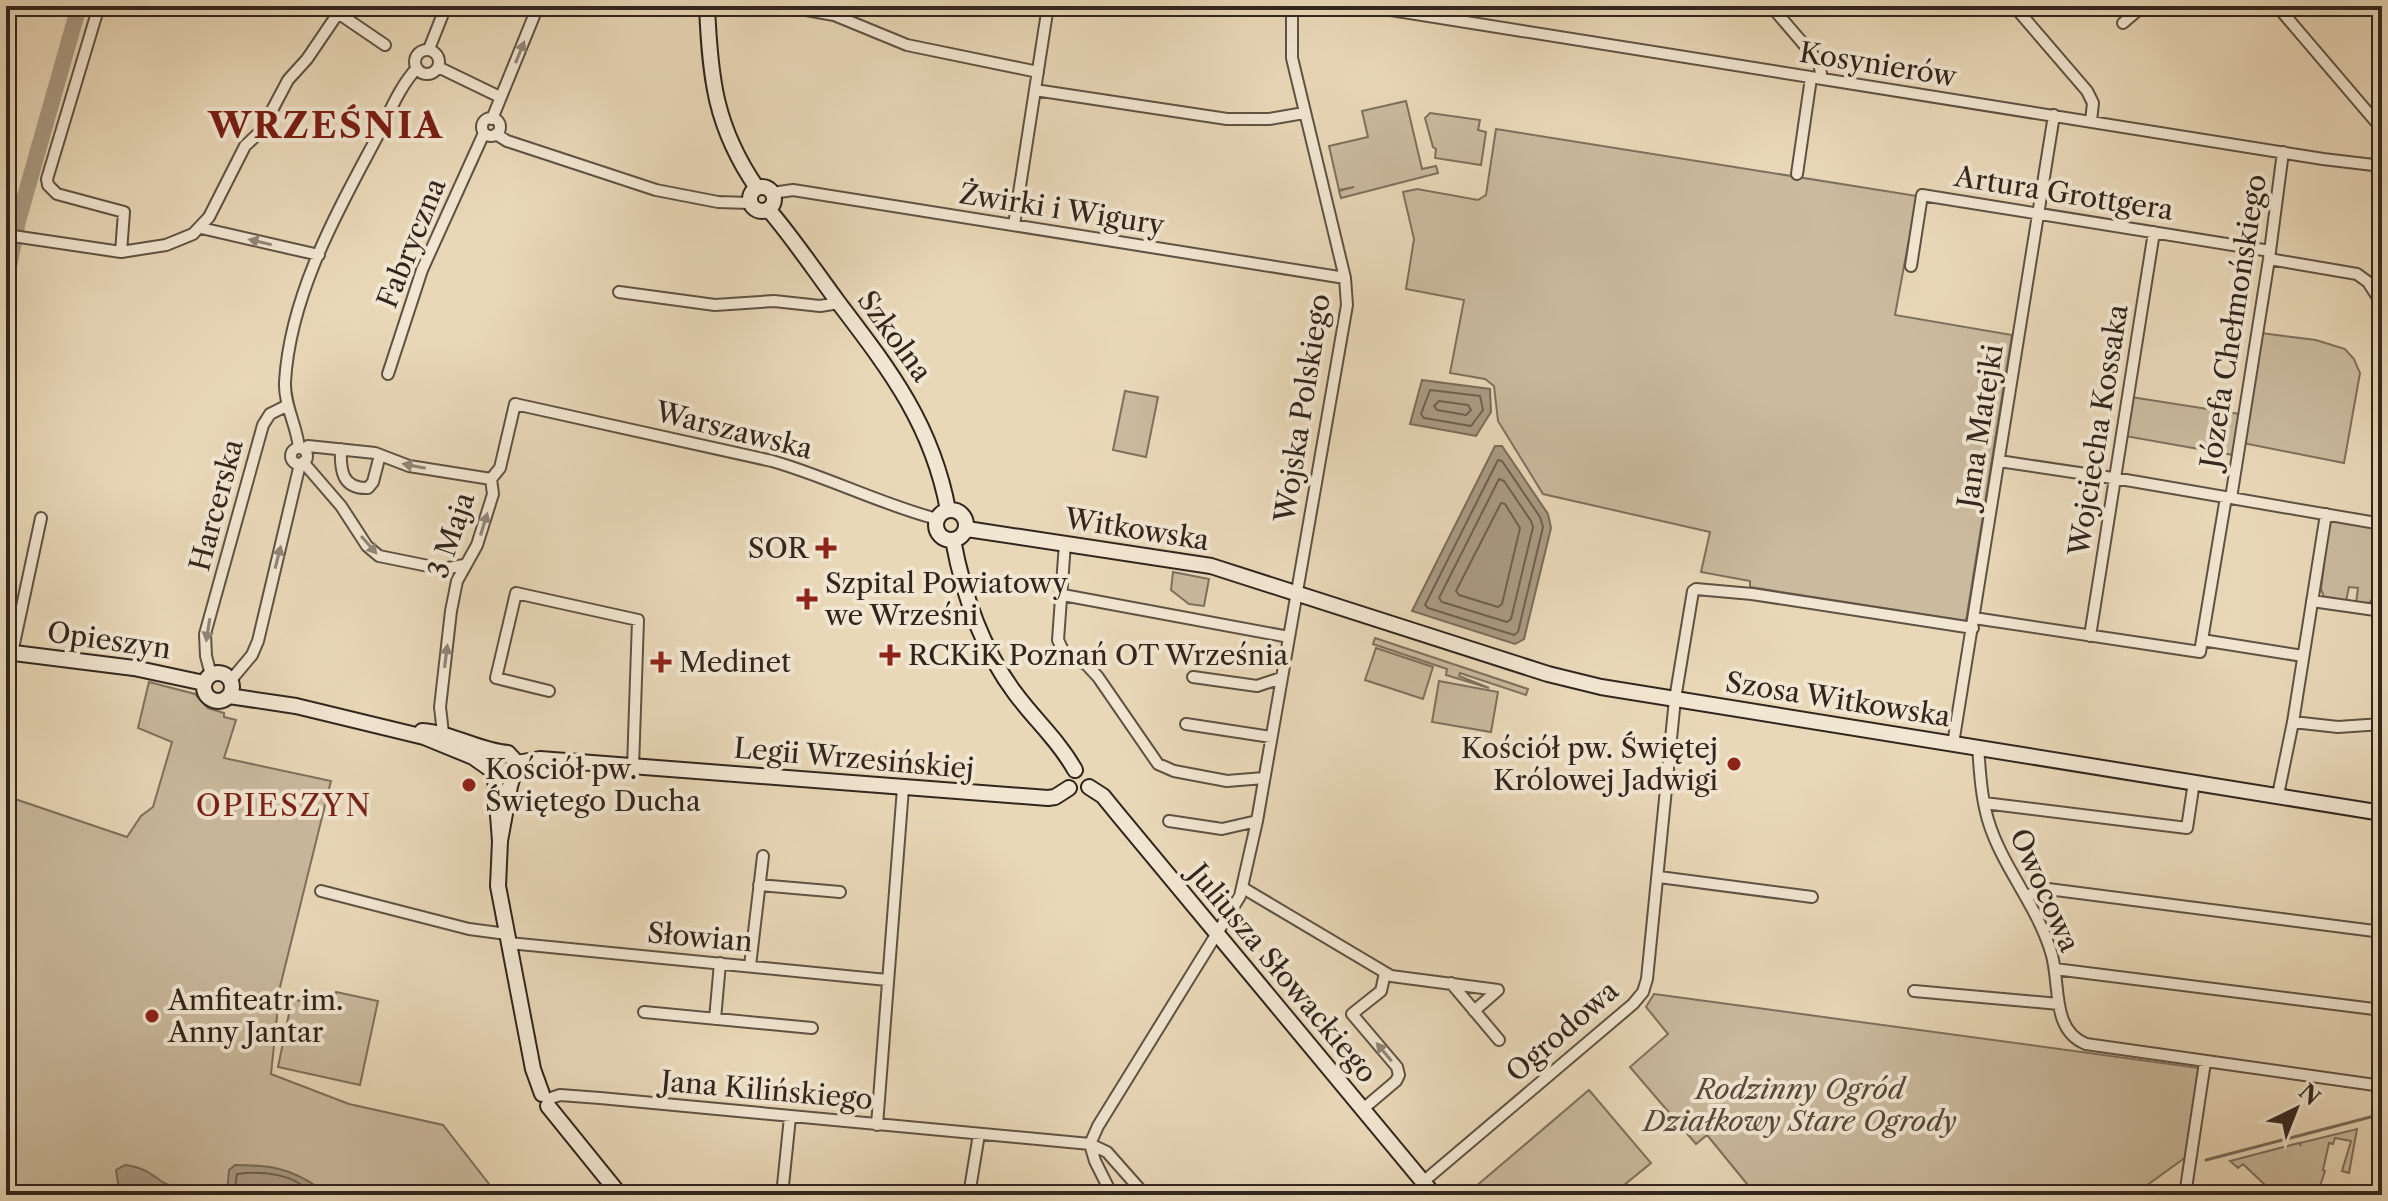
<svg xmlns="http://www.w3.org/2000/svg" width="2388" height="1201" viewBox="0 0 2388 1201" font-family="'Libre Caslon Text',serif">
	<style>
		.green { fill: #caba9e; stroke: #7e705e; stroke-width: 2 }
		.water { fill: #aa9b84; stroke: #7a6c5b; stroke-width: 2 }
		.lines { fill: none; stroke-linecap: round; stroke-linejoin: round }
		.shore { stroke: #6e6051; stroke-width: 2 }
		.stream { stroke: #7a6c5b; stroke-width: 3 }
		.river { stroke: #aa9b84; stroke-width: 16 }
		.street-casing { stroke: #5f5244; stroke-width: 14 }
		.secondary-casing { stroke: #31261e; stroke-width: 18 }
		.street { stroke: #f1e6d1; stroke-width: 10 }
		.secondary { stroke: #f1e6d1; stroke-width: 14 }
		.oneway { fill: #918678 }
		.poi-dot { fill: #8f2418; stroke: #f1e6d1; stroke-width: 3 }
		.labels { text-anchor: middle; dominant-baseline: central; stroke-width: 8; stroke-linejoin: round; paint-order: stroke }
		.street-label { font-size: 28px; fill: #31261e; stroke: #f1e6d1 }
		.poi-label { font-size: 28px; fill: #31261e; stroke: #f1e6d1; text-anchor: start }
		.park-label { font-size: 28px; font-style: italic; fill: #574b3e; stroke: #f1e6d1 }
		.neighbourhood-label { font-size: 30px; letter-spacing: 2px; fill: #7a1f14; stroke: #f1e6d1 }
		.district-label { font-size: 36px; font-weight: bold; letter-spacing: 2px; fill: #7a1f14; stroke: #f1e6d1 }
	</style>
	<rect width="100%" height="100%" fill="#e9d8b8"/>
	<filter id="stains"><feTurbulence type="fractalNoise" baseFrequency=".0025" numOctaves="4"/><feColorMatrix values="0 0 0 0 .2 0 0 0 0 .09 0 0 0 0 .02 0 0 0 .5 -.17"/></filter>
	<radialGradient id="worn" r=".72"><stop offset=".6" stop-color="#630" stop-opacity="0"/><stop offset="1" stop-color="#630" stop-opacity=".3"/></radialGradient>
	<path class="green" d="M1406,101L1422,169L1436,166L1438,173L1341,198L1339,191L1354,187L1339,190L1329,146L1368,137L1362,111Z
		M1430,113L1480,120L1478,130L1486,132L1481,165L1435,158L1436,149L1433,147L1425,118Z
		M1496,129L1917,196L1895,315L2012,335L1966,621L1750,587V581L1701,572L1710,532L1543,494L1498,421L1494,386L1485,379L1450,373L1464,300L1406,289L1414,239L1403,192L1417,189L1478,200L1486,195Z
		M2261,333L2316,340L2345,349L2354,359L2360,373L2344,463L2243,443Z
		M1125,391L1158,397L1146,457L1113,450Z
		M2131,397L2240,414L2233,455L2125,436Z
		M2336,519L2378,526L2382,530C2382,548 2380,594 2367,606L2356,603L2358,588L2349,587L2346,601L2324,597L2321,589L2329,524Z
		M1173,572L1209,579L1204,606L1189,604L1171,590Z
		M1375,638L1528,689L1526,695L1460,673L1459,676L1489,688L1446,675L1447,669L1373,644Z
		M1376,648L1433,667L1423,699L1365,680Z
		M1439,681L1498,692L1491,732L1432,722Z
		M149,682L195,694L208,708L224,713V717L236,720L224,758L331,781L280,987L271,1074L349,1104L443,1125L489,1184L488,1195H6V796L127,837L141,816L153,807L172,742L138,728Z
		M336,992L378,1001L360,1085L278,1067L292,999L332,1008Z
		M1654,994L2199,1068L2186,1157L2146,1186L2152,1195H1756L1707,1135L1696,1144L1630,1067L1668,1034L1646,1007Z
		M1589,1090L1651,1163L1612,1195H1470L1468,1193Z
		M2357,1129L2349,1173L2342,1171L2351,1141L2335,1138L2333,1144L2329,1143L2323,1170L2325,1171L2317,1195H2265L2261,1191L2265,1185L2243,1164L2238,1168L2230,1161L2299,1143L2301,1146L2300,1143Z"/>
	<path class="water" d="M1422,380L1490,389L1491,412L1476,436L1410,424Z
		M1495,446H1502L1548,514L1551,528L1524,639L1515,644L1412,611Z
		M125,1165C141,1167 149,1172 161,1181C170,1187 182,1189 192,1195H120L116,1170Z
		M235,1165C270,1165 290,1168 319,1188L318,1195H227L229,1170Z"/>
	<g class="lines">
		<path class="shore" d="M1430,390L1480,396L1483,410L1471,426L1424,418L1421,414Z
			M1439,401L1468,405L1471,410L1466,415L1437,410L1434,406Z
			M1498,460L1502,461L1540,517L1543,527L1518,632L1514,635L1428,608L1425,605Z
			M1499,479L1504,481L1531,521L1533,527L1511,619L1507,622L1442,602L1439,598Z
			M1501,503L1505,504L1520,528L1502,604L1498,607L1459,595L1456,591Z
			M234,1195L237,1174C260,1171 298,1173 310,1195"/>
		<path class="stream" d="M2206,1160L2382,1114"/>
		<path class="river" d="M6,282L18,221L79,6"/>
		<g class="street-casing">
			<path id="street" d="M99,6L47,179L48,185L57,194L124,212L121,252
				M707,6L801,9L834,15L907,45L1038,72
				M1366,6L2323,159L2382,166
				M1771,6L1819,62L1822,79
				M2014,6L2087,91L2093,103L2091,121
				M2277,6L2382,129
				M338,13L385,45
				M2381,18H2382
				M2123,23L2143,6
				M429,49L446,6
				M415 62a12 12 0 1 1 24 0a12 12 0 1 1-24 0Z
				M438,67L500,97
				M1035,90L1227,119H1269L1304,113
				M482 127a9 9 0 1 1 18 0a9 9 0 1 1-18 0Z
				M492,119L538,6
				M496,134L507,141L656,190L718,202L750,203
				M1797,174L1811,78
				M772,193L793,190L1345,278
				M1014,225L1048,6
				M201,228L319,255
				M6,235L121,252L166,245L193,234L209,217L245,146L261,131L288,80L307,59L343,6
				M2269,259L2357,274L2368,282L2382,304
				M1911,266L1922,195L2270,251
				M619,292L715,305L774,301L820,306L839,303
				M388,374L422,270L484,133
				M299,448C297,426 284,405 285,382C290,295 337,212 377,137C389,114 399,87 417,68
				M291 456a8 8 0 1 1 16 0a8 8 0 1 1-16 0Z
				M303,449L308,446L375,453L409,466L491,479
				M341,449C340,470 342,489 368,488L373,482L380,455
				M1999,461L2126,480L2382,524
				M303,462L341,506L367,546L379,556L443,569L464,565
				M2231,498L2269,259L2283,152
				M1065,543L1058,640L1066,657L1086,664L1098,677L1158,764L1174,771L1227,781L1264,778
				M1063,595L1289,637
				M2312,601L2382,611
				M2377,610L2382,574
				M1974,618L2200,652L2226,497
				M2090,636L2154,232
				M2202,640L2303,656
				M12,653L41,518
				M211,675L206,656L205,634L263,425L270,414L288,405
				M1193,677L1257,686L1281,678
				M231,680L252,655L258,641L300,464
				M549,691L496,678L516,593L638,620L633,767
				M2293,722L2338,727L2382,724
				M1186,724L1271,737
				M443,733L440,707L451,611L457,581L477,545L493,494L491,479L500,468L515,404L772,461C828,477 880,504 937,519
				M1953,744L2054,115
				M1978,747C1980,772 1981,796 1988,820C2002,867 2037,905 2051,952C2061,982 2050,1030 2086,1044L2382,1086
				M2278,795L2293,722L2326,514
				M1984,803L2187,828L2194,782
				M1169,821L1222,829L1257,821
				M1659,877L1812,897
				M759,885L840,892
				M1243,888L1391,976L1498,990L1474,1011
				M321,891L469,929L507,934
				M2025,896L2048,889L2382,932
				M509,943L887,980
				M750,966L763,856
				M2055,969L2382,1010
				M1451,983L1499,1040
				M1914,991L2059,1004
				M644,1012L812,1028
				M715,1019L720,963
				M551,1098L560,1095L600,1098L1090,1144L1107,1152L1145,1195
				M1363,1109L1396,1081L1399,1075L1397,1067L1352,1014L1381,991L1385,973
				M877,1125L903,788
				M1090,1144L1098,1126L1240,896L1257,821L1347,305L1345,278L1292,58V6
				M1090,1144L1095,1161L1112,1195
				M1423,1182L1633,1004L1643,992L1647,979L1675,699L1693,591L1696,589L1752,594L1973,628
				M782,1195L790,1117
				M969,1195L979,1134
				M2185,1195L2205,1062"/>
		</g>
		<g class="secondary-casing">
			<path id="secondary" d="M707,6C710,78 715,127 757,188
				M750 199a12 12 0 1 1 24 0a12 12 0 1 1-24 0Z
				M768,209C793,238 815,271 838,302C889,369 932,424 948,510
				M936 525a15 15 0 1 1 30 0a15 15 0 1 1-30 0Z
				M967,529L1211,566L1548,674L1601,687L2382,813
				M953,540C963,593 982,649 1015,693C1034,719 1059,741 1075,770
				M6,652L134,668L204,683
				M204 687a14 14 0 1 1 28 0a14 14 0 1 1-28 0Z
				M229,696L296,706L424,737L473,757L490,769L495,777L500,841
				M422,731C453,733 479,751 508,753L517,763
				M517,763L540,759L1048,798L1055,797L1069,788
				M517,763L510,786L500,841L498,886L533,1069L542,1094
				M1089,787L1103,796L1116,812L1434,1195
				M548,1106L620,1195"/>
		</g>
		<use href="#street" class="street"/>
		<use href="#secondary" class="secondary"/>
	</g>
	<defs><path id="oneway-solid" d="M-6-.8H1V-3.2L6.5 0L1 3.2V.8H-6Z" transform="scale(2)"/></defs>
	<g class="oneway">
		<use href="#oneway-solid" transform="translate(520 52) rotate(-68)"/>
		<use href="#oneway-solid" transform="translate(260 242) rotate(-167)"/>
		<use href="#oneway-solid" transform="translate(414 466) rotate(-169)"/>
		<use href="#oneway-solid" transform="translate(484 524) rotate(-73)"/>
		<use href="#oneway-solid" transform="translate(369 545) rotate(49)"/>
		<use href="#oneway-solid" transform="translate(278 557) rotate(-76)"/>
		<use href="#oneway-solid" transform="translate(208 630) rotate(99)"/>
		<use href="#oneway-solid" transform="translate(446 656) rotate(-83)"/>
		<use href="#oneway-solid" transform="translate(1384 1052) rotate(-130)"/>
	</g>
	<g class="poi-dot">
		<path d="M822 536h8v8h8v8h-8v8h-8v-8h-8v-8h8z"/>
		<path d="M803 587h8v8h8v8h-8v8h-8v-8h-8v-8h8z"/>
		<path d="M886 643h8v8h8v8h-8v8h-8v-8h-8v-8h8z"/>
		<path d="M657 650h8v8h8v8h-8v8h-8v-8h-8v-8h8z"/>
		<circle cx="1734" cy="764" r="8"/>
		<circle cx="469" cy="785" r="8"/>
		<circle cx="152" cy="1016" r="8"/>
	</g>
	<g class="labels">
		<g class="street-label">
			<text transform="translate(1878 64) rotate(9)">Kosynierów</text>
			<text transform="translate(2064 193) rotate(9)">Artura Grottgera</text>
			<text transform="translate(1062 209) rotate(9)">Żwirki i Wigury</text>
			<text transform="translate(411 243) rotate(-68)">Fabryczna</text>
			<text transform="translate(2233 321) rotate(-81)">Józefa Chełmońskiego</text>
			<text transform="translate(895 336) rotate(54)">Szkolna</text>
			<text transform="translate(1302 408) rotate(-81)">Wojska Polskiego</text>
			<text transform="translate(1980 426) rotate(-81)">Jana Matejki</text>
			<text transform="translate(734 430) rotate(14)">Warszawska</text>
			<text transform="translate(2098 430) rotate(-81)">Wojciecha Kossaka</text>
			<text transform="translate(216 505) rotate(-75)">Harcerska</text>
			<text transform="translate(1137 529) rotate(9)">Witkowska</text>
			<text transform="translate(451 535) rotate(-71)">3 Maja</text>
			<text transform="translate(109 640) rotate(8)">Opieszyn</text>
			<text transform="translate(1838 699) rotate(9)">Szosa Witkowska</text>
			<text transform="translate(854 758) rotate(5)">Legii Wrzesińskiej</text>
			<text transform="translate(2045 890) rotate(66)">Owocowa</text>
			<text transform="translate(700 937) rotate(5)">Słowian</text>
			<text transform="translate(1283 973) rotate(50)">Juliusza Słowackiego</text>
			<text transform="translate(1562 1031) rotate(-41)">Ogrodowa</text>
			<text transform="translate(767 1090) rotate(5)">Jana Kilińskiego</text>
		</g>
		<g class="poi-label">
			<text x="808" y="548" text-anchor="end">SOR</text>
			<text x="825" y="583">Szpital Powiatowy<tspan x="825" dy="32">we Wrześni</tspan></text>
			<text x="908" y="655">RCKiK Poznań OT Września</text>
			<text x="679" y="662">Medinet</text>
			<text x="1718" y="748" text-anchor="end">Kościół pw. Świętej<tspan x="1718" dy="32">Królowej Jadwigi</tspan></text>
			<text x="485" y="769">Kościół pw.<tspan x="485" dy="32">Świętego Ducha</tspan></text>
			<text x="168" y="1000">Amfiteatr im.<tspan x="168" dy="32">Anny Jantar</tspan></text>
		</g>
		<g class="park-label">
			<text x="1800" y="1089">Rodzinny Ogród<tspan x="1800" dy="32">Działkowy Stare Ogrody</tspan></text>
		</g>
		<g class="neighbourhood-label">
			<text x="284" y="805">OPIESZYN</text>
		</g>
		<g class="district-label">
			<text x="326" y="125">WRZEŚNIA</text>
		</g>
	</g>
	<rect width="2388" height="1201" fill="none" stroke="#e9d8b8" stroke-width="32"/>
	<rect x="8" y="8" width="2372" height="1185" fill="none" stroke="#31261e" stroke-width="4"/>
	<rect x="16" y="16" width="2356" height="1169" fill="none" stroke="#31261e" stroke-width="2"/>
	<g transform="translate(2296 1109) rotate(43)" stroke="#f1e6d1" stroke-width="6" paint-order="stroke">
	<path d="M0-6L14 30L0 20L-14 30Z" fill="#31261e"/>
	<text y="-12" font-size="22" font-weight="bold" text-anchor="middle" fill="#31261e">N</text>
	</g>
	<rect width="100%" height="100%" filter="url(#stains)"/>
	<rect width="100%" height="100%" fill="url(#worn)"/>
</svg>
